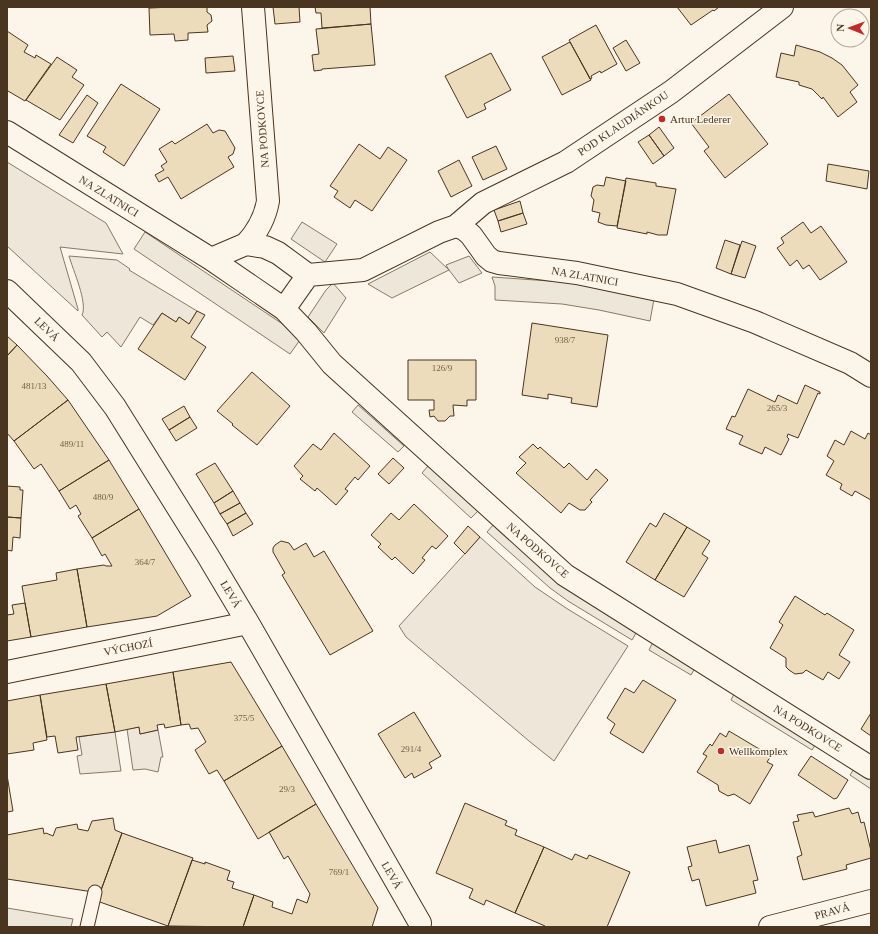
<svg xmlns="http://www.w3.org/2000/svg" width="878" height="934" viewBox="0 0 878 934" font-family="Georgia,serif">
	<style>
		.green { fill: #ede6d9; stroke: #887966 }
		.parking { fill: #ede7d9; stroke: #887966 }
		.building { fill: #ecdcbc; stroke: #4a3520 }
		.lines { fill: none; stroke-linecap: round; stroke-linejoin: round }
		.service-casing { stroke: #4a3520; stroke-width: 15 }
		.minor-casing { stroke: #4a3520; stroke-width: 24 }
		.service { stroke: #fbf6e9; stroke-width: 13 }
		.minor { stroke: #fbf6e9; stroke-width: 22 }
		.poi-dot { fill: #c62828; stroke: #fbf6e9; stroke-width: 1.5 }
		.labels { text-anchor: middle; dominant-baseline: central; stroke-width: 3; stroke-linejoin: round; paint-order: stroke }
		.number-label { font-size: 9px; fill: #725f47 }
		.poi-label { font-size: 11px; fill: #4a3520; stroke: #fbf6e9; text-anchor: start }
		.street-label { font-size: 11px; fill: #4a3520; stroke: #fbf6e9 }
	</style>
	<rect width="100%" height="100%" fill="#fbf6e9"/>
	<path class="green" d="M7,162L106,223L123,254L60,247L78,309V311L7,246Z
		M69,256L117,260L130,269L129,270L197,311L189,324L179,317L176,322L162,313L153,325L140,317L121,347L107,332L102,337L82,315C88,303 73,270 69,256Z
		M480,537L535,587L566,608L628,646L554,761L529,741L406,637L399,626Z
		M139,727L140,734L158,730L163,757H161L158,772L145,769L133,770L127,729Z
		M110,732H115L121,771L80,774L77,756L82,755L79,737Z"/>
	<path class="parking" d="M302,222L337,244L325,262L291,239Z
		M145,232L302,337L290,354L134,249Z
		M430,252L449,270L446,265L469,256L482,273L459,283L449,270L392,298L368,284Z
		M492,277L564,282L603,288L654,299L650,321L599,310L562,304L495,300V286Z
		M333,283L346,298L324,333L308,317L326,290Z
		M358,405L404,446L398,452L352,412Z
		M428,466L478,511L471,518L422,473Z
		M493,525L554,580L636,633L632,640L568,601L550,588L487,532Z
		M653,642L695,668L691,675L649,650Z
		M735,692L817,742L812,750L731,700Z
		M856,766L871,776V789L850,775Z
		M7,908L73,919L71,927H7Z"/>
	<path class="building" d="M173,7H207V12L211,15L212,21L207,25L208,32L188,33V40L175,41L174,34L150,35L149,8Z
		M273,7H299L300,22L275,24Z
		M315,7H370L371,24L322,28L321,13H316Z
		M677,7H719L714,11L713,10L691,25Z
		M371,24L375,65L322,69V70L314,71L312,55L319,54L316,29Z
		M596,25L617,64L601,73L600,71L591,76L592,78L590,79L569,40Z
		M7,31L28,45L24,52L35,58L36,55L51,64L25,101L8,91L7,92Z
		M626,40L640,63L626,71L613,48Z
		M570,42L591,80L562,95L542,57Z
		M796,45L820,52L832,58L842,65L858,85L850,92L857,102L838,117L823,97L822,99L812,89L799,85V82L776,77L781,53L794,56Z
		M491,53L511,90L484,104L486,109L467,118L445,76Z
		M233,56L235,71L206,73L205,58Z
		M57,57L77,70L72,77L84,85L60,120L26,100Z
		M121,84L160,109L124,166L103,152L106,147L87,136Z
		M729,94L768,144L725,178L704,151L709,147L691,123Z
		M87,95L98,103L73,143L59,135Z
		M207,124L213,133L219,130L225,131L235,148L233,154L228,157L234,167L181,199L168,177L159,182L155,175L164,170L161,166L167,162L159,149L172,141L175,144Z
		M659,127L674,148L664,156L649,135Z
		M649,135L664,156L653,164L638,142Z
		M359,144L380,159L388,147L407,160L372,211L355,200L350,208L334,197L338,191L330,186Z
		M496,146L507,169L483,180L472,157Z
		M459,160L472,186L451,197L438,171Z
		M828,164L869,171L867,189L826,181Z
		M606,177L626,181L617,226L606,225L598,222L600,213L592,211L594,200L591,196L593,187L597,185L604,186Z
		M626,178L656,183V186L676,189L667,235H658L647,232V234L617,228Z
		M520,201L523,213L498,221L494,210Z
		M523,213L527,224L501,232L498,221Z
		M803,222L811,233L821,226L847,262L820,280L809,265L803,269L797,260L790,266L777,248L784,243L781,238Z
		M725,240L740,245L731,274L716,268Z
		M742,241L756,246L745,278L731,274Z
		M197,311L205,315L191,337L206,347L185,380L138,349L162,313L176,322L179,317L189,324Z
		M532,323L608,335L597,407L571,403L572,398L548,394V399L522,395Z
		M7,336L17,345L7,356Z
		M17,345L47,376L68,400L14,441L7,433V356Z
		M408,360H476V400H467V406L453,405L454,416H450L445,421H438L434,416L430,417L429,410H434V400H408Z
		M252,372L290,406L257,445L232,425L233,424L217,411Z
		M805,385L820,392V394L818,393L798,438L788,434L787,437L789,439L781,455L765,447L762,454L739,444L743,436L726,429L732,416L735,417L748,389L775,402L778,395L797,404Z
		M68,400L109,460L59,491L41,464L34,469L14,441Z
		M184,406L190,417L169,430L162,419Z
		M190,417L197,428L176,441L169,430Z
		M851,431L865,439L868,433L871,435V500L855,491L852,496L840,489L842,484L826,475L834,461L827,456L835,440L844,445Z
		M334,433L370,466L358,480L355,477L345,489L348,491L336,505L317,488L315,491L300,479L303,476L294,466L313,444L321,450Z
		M533,444L538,449L540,447L564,468L569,463L587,480L596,469L608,480L590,500L592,502L585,510H580L569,503L561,513L516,473L526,463L519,457Z
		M393,458L404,468L389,484L378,474Z
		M109,460L139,509L92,538L78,516L81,514L76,505L70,509L59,491Z
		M215,463L233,491L214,503L196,474Z
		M7,486L20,487V490H23L21,518L7,517Z
		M233,491L240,503L220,514L214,503Z
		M240,503L246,513L227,524L220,514Z
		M414,504L448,536L436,549L432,546L422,558L425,560L413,574L395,557L392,560L378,547L381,544L371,535L391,513L399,520Z
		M139,509L191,596L157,616L87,627L77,569L104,565L106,566H112L105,554L102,556L92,538Z
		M246,513L253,524L233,536L227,524Z
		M664,513L687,527L655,580L626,562L650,523L656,527Z
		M7,517L21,518L20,538L13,537L12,551L7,550V554Z
		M468,526L480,537L465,554L454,543Z
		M687,527L710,541L702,554L708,558L684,597L655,580Z
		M281,541L289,543L294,550L306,543L314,557L324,551L373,631L330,655L282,575L285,573L273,552V548L275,545Z
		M77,569L87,627L31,637L22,586L57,580L56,573Z
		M795,596L825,615L827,613L854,630L839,655L850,662L839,679L828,672L823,680L806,670L803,673L795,674L789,670L786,667V658L770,648L783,625L779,622Z
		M25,603L31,637L7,641V615L14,614L12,605Z
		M231,662L282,746L224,781L217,770L209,774L195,750L206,742L198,728L191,729L189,724L181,725L173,672Z
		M173,672L181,725L165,728L164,724L157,725L158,730L140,734L139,727L115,732L106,684Z
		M643,680L676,700L643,753L610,733L615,724L607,718L625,688L634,693Z
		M106,684L115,732L76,737L78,750L58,753L55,736L47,737L40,695Z
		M40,695L47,740L33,743L34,750L7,754V701Z
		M414,712L441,756L429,763L432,768L414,778L412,773L405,778L378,734Z
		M871,713V736L861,729Z
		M729,731L771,756L767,762L773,765L750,804L734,794L728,796L719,791L718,785L697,772L707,756L703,754L710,744L712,746L720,733L726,737Z
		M282,746L316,804L258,839L224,781Z
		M811,756L848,780L837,798L834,799L798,775Z
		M7,775L13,811L7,812Z
		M465,803L507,821L505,825L517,830L515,835L544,847L515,913L486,900L484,905L469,898L473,889L436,873Z
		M316,804L378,908L372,927H243L254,895L273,902L272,907L292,914L297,899L307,903L310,894L288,856L284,859L269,832Z
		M849,808L852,814L858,812L861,823L864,822L871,851V858L846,865L847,869L803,880L797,857L802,855L793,822L799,821L797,815L813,812L815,817Z
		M113,818L115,830L122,833L100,893L7,879V835L43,828L44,834L46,833L53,836L56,828L77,824L78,829L88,831L92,821Z
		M122,833L193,858L168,926L97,901Z
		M716,840L719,853L749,845L758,880L753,881L756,893L706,906L699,879L692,881L688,867L692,866L687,847Z
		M544,847L572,860L575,854L587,859L589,855L630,872L607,927H545V926L515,913Z
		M192,860L205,864V862L230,871L227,880L234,882L232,888L254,895L243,927L168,926Z"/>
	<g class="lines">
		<g class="service-casing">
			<path id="service" d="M87,927L95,892"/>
		</g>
		<g class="minor-casing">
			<path id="minor" d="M7,132L211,259L284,309L306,332L332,364L565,575L871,768
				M456,226L483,203L566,162L671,92L782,7
				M246,244C258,231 265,218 268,201L253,7
				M211,259L246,244L265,247L278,253L308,275
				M7,291L81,362L115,407L208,556L248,623L420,923
				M284,309L308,275L363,270L439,232L456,226L464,229L471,235L486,256L492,261L499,263L577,273L677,294L755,322L850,363L871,376
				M7,672L248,623
				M770,927L871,901"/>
		</g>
		<use href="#service" class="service"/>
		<use href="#minor" class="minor"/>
	</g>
	<g class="poi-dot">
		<circle cx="662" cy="119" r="4"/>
		<circle cx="721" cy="751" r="4"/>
	</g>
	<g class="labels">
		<g class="number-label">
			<text x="565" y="340">938/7</text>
			<text x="442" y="368">126/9</text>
			<text x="34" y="386">481/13</text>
			<text x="777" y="408">265/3</text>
			<text x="72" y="444">489/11</text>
			<text x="103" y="497">480/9</text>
			<text x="145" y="562">364/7</text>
			<text x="244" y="718">375/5</text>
			<text x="411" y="749">291/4</text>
			<text x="287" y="789">29/3</text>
			<text x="339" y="872">769/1</text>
		</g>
		<g class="poi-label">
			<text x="670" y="119">Artur Lederer</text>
			<text x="729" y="751">Wellkomplex</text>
		</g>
		<g class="street-label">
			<text transform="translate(623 123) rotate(-34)">POD KLAUDIÁNKOU</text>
			<text transform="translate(262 129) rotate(-94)">NA PODKOVCE</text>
			<text transform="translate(109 196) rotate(32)">NA ZLATNICI</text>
			<text transform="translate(585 276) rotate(10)">NA ZLATNICI</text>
			<text transform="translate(47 329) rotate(44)">LEVÁ</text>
			<text transform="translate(538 550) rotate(41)">NA PODKOVCE</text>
			<text transform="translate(231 594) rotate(59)">LEVÁ</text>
			<text transform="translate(128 647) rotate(-11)">VÝCHOZÍ</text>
			<text transform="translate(808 728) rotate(32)">NA PODKOVCE</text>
			<text transform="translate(392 875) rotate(60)">LEVÁ</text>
			<text transform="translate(832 911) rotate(-15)">PRAVÁ</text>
		</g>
	</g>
	<rect width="878" height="934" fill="none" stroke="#4a3520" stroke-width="16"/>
	<g transform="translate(850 28) rotate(271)"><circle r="19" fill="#fbf6e9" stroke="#b4a999"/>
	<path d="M0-3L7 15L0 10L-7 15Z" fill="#c62828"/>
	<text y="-6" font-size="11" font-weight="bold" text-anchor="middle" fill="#4a3520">N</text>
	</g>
</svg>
